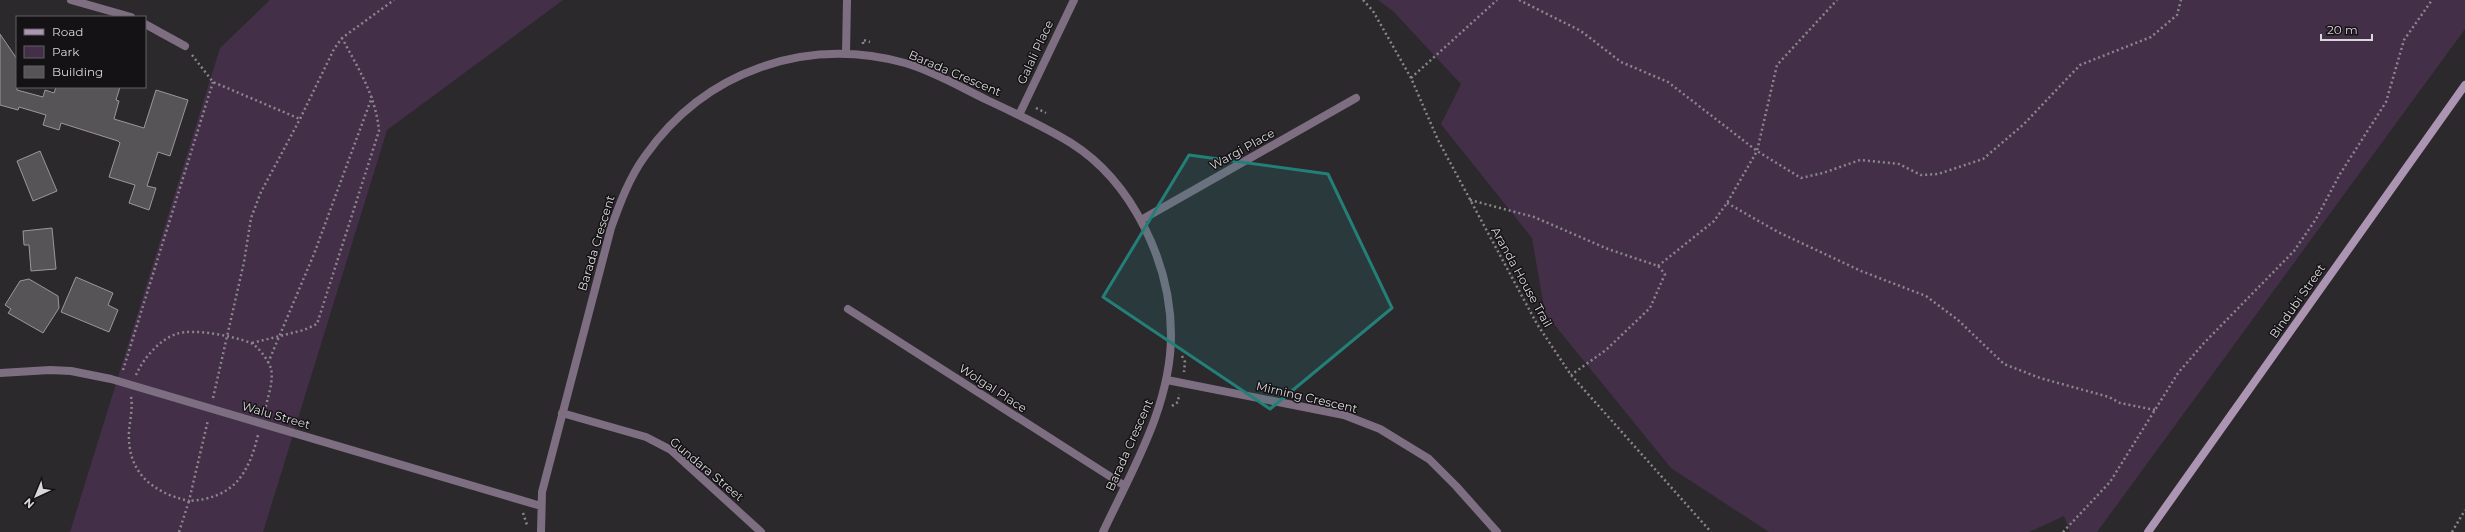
<svg xmlns="http://www.w3.org/2000/svg" width="2465" height="532" viewBox="0 0 2465 532" font-family="Montserrat,sans-serif">
	<style>
		.green { fill: #442f49 }
		.building { fill: #575458; stroke: #9b979b }
		.lines { fill: none; stroke-linecap: round; stroke-linejoin: round }
		.path { stroke: #8a878b; stroke-width: 2.5; stroke-dasharray: 2 3; stroke-linecap: butt }
		.minor { stroke: #7d6f81; stroke-width: 8 }
		.secondary { stroke: #ac95b2; stroke-width: 8 }
		.marked { fill: #238079; fill-opacity: 0.2; stroke: #238079; stroke-width: 3; stroke-linejoin: round }
		.labels { text-anchor: middle; dominant-baseline: central; stroke-width: 3; stroke-linejoin: round; paint-order: stroke }
		.street-label { font-size: 12px; fill: #d9d7da; stroke: #141214 }
	</style>
	<rect width="100%" height="100%" fill="#2c292d"/>
	<path class="green" d="M270,0H563L387,130L263,532H70L220,48Z
		M1378,0H2465V29L2097,532H2070L2064,516L2029,532H1769L1671,468L1545,313L1532,238L1441,124L1461,84L1393,11Z"/>
	<path class="building" d="M0,34L17,59V90L43,97L45,90L54,93L56,87H120L116,100L119,101L114,119L144,128L156,90L188,100L170,156L158,152L147,186L156,188L149,210L129,203L135,185L109,177L120,143L118,141L61,123L59,130L43,125L46,115L19,107L18,110L0,105Z
		M40,151L57,191L33,201L17,161Z
		M52,228L56,269L31,271L29,245H24L23,231Z
		M76,277L113,293L108,305L118,310L109,332L61,312Z
		M29,279L58,296L59,308L43,333L8,313L11,309L5,305L20,281Z"/>
	<g class="lines">
		<path class="path" d="M1363,0L1373,11L1411,78L1438,140L1537,324L1571,375L1711,532
			M1519,0L1581,31L1621,62L1668,82L1757,151L1801,178L1823,173L1860,160L1899,164L1921,175L1938,174L1983,159L2024,124L2080,65L2151,37L2177,15L2181,0
			M863,44V40L870,42
			M192,55L213,82L300,119
			M1411,78L1497,0
			M1036,108L1046,113
			M1470,200L1534,217L1608,249L1658,266L1665,274L1650,308L1606,350L1571,375
			M1727,203L1778,232L1861,271L1926,296L1958,320L2004,364L2040,378L2109,397L2120,403L2155,410
			M1658,266L1714,221L1727,203L1757,151L1777,65L1837,0
			M252,343L304,330L317,324L379,131C376,96 358,68 342,38
			M1182,356L1185,362L1184,372
			M268,363L314,254L372,97
			M123,370L213,82
			M136,375C143,359 159,340 176,334C194,328 233,336 251,343C258,346 269,361 271,369C274,382 267,398 265,411
			M131,397C133,407 130,420 129,431C127,472 151,492 189,501L208,420
			M213,398L244,262L251,218L261,192L300,119L334,49L342,38L394,0
			M1172,406L1178,402L1179,394
			M523,513L527,525
			M179,532L189,501C233,498 248,476 258,435
			M2063,532L2110,482L2178,373L2204,343L2294,251L2316,219L2340,174L2386,102L2404,40L2432,0
			M2452,532L2465,510"/>
		<path class="minor" d="M71,0L131,17
			M145,24L185,46
			M846,54L847,0
			M1019,115L1074,0
			M1141,220L1356,98
			M848,309L1125,486
			M0,373L50,370L71,371L111,379L541,506
			M1167,380L1344,415L1380,429L1429,459L1456,486L1497,532
			M562,413L646,437L671,450L761,532
			M541,532L542,492L611,228C620,203 629,178 645,156C705,71 805,36 905,63C933,71 960,87 987,100C1015,113 1045,127 1071,143C1133,182 1171,264 1171,335C1171,406 1132,470 1103,532"/>
		<path class="secondary" d="M2148,532L2465,85"/>
	</g>
	<path class="marked" d="M1189,155L1328,174L1392,308L1270,409L1103,297Z"/>
	<g class="labels">
		<g class="street-label">
			<text transform="translate(1035 52) rotate(-65)">Galali Place</text>
			<text transform="translate(955 73) rotate(23)">Barada Crescent</text>
			<text transform="translate(1242 149) rotate(-29)">Wargi Place</text>
			<text transform="translate(596 243) rotate(-73)">Barada Crescent</text>
			<text transform="translate(1522 277) rotate(61)">Aranda House Trail</text>
			<text transform="translate(2297 301) rotate(-55)">Bindubi Street</text>
			<text transform="translate(993 388) rotate(33)">Wolgal Place</text>
			<text transform="translate(1307 397) rotate(13)">Mirning Crescent</text>
			<text transform="translate(276 415) rotate(16)">Walu Street</text>
			<text transform="translate(1129 445) rotate(-66)">Barada Crescent</text>
			<text transform="translate(707 469) rotate(40)">Gundara Street</text>
		</g>
	</g>
	<rect x="16" y="16" width="130" height="72" fill="#141214" stroke="#636163"/>
	<rect x="24" y="29" width="20" height="6" fill="#ac95b2" stroke="#636163"/>
	<text x="52" y="36" font-size="12" fill="#d9d7da">Road</text>
	<rect x="24" y="46" width="20" height="12" fill="#442f49" stroke="#636163"/>
	<text x="52" y="56" font-size="12" fill="#d9d7da">Park</text>
	<rect x="24" y="66" width="20" height="12" fill="#575458" stroke="#636163"/>
	<text x="52" y="76" font-size="12" fill="#d9d7da">Building</text>
	<g transform="translate(36 496) rotate(224)" stroke="#141214" stroke-width="3" paint-order="stroke">
	<path d="M0-3L7 15L0 10L-7 15Z" fill="#d9d7da"/>
	<text y="-6" font-size="11" font-weight="bold" text-anchor="middle" fill="#d9d7da">N</text>
	</g>
	<path d="M2321 34v6h51v-6" fill="none" stroke="#d9d7da" stroke-width="2"/>
	<text x="2327" y="34" font-size="12" fill="#d9d7da" stroke="#141214" stroke-width="3" paint-order="stroke">20 m</text>
</svg>
